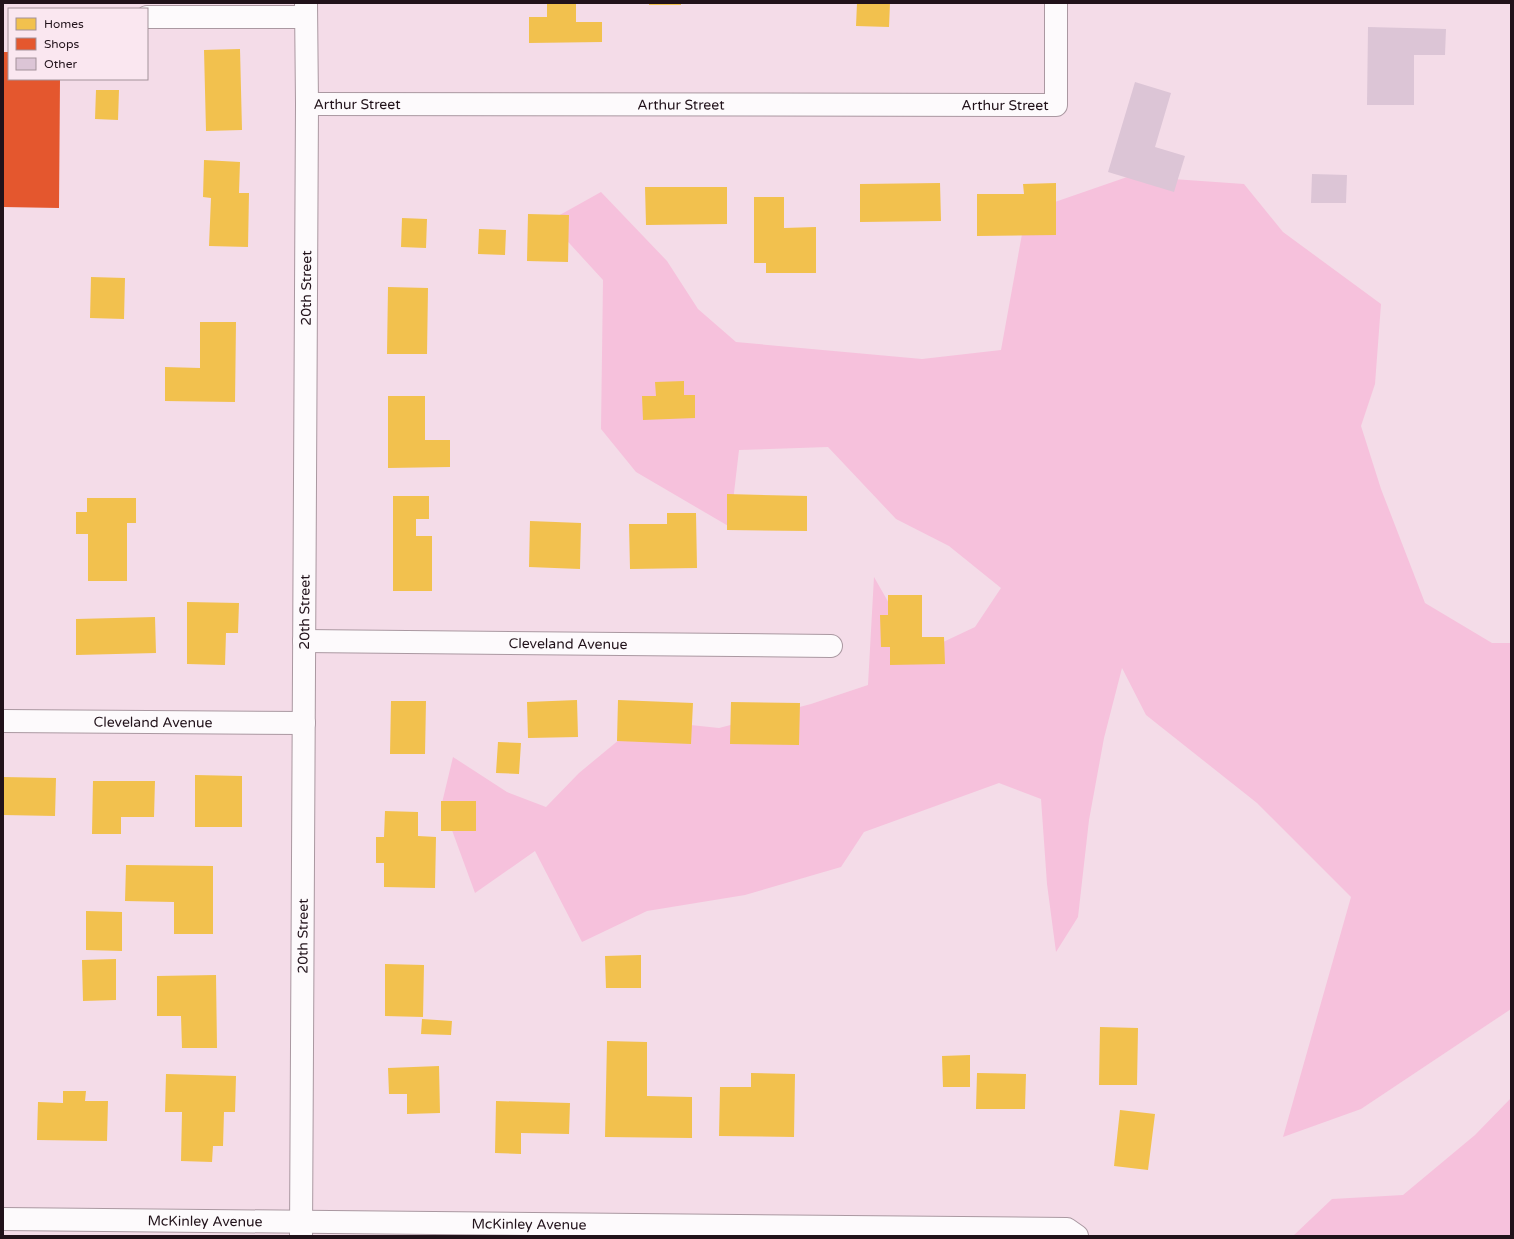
<svg xmlns="http://www.w3.org/2000/svg" width="1514" height="1239" viewBox="0 0 1514 1239" font-family="'Varela Round',sans-serif">
	<style>
		.green { fill: #f6c1dc }
		.homes { fill: #f2c14e }
		.shops { fill: #e4572e }
		.building { fill: #dcc5d6 }
		.lines { fill: none; stroke-linecap: round; stroke-linejoin: round }
		.minor-casing { stroke: #aa98a1; stroke-width: 24 }
		.minor { stroke: #fdfafc; stroke-width: 22 }
		.labels { text-anchor: middle; dominant-baseline: central; stroke-width: 4; stroke-linejoin: round; paint-order: stroke }
		.street-label { font-size: 14px; fill: #21121a; stroke: #fae7f0 }
	</style>
	<rect width="100%" height="100%" fill="#f4dce8"/>
	<path class="green" d="M1130,176L1244,184L1283,232L1381,304L1375,384L1361,426L1381,489L1425,603L1492,643H1511V1009L1361,1109L1283,1137L1351,897L1257,803L1146,715L1122,668L1104,738L1089,820L1078,917L1056,952L1047,884L1041,799L999,783L864,832L841,867L745,895L647,911L582,942L535,851L475,893L442,803L453,757L507,792L546,807L579,773L643,720L719,728L811,704L868,685L874,577L894,612L922,652L975,627L1001,588L949,546L896,519L828,447L739,450L730,527L636,472L601,429L603,280L549,221L601,192L667,261L698,309L736,342L922,359L1001,350L1026,212Z
		M1511,1098V1236H1293L1332,1199L1403,1195L1475,1135Z"/>
	<path class="homes" d="M547,3H576V22H602V42L529,43V17H547Z
		M649,3H681V5H649Z
		M857,3H890L889,27L856,26Z
		M240,49L242,130L206,131L204,50Z
		M96,90H119L118,120L95,119Z
		M204,160L240,162L239,193H249L248,247L209,246L211,198L203,197Z
		M940,183L941,221L860,222V184Z
		M1056,183V235L977,236V194H1024L1023,184Z
		M645,187H727V224L646,225Z
		M754,197H784V228L816,227V273H766V263H754Z
		M528,214L569,215L568,262L527,261Z
		M402,218L427,219L426,248L401,247Z
		M479,229L506,230L505,255L478,254Z
		M91,277L125,278L124,319L90,318Z
		M388,287L428,288L427,354H387Z
		M200,322H236L235,402L165,401V367L200,368Z
		M684,381V395H695V418L643,420L642,396H656L655,382Z
		M388,396H425V440H450V467L388,468Z
		M727,494L807,496V531L727,530Z
		M393,496H429V519H416V536H432V591H393Z
		M87,498H136V523H127V581H88V534H76V512H87Z
		M667,513H696L697,568L630,569L629,524H667Z
		M530,521L581,523L580,569L529,567Z
		M888,595H922V637H944L945,664L890,665V647H881L880,615H888Z
		M187,602L239,603L238,633H226L225,665L187,664Z
		M155,617L156,653L76,655V619Z
		M577,700L578,737L528,738L527,702Z
		M618,700L693,703L691,744L617,741Z
		M391,701H426L425,754H390Z
		M731,702L800,703L799,745L730,744Z
		M498,742L521,743L519,774L496,773Z
		M195,775L242,776V827H195Z
		M3,777L56,778L55,816L3,815Z
		M93,781H155L154,817H121V834H92Z
		M441,801H476V831H441Z
		M385,811L418,812V836L436,837L435,888L384,887V863H376V837H384Z
		M126,865L213,866V934H174V902L125,901Z
		M86,911L122,912V951L86,950Z
		M641,955V988H606L605,956Z
		M116,959V1000L83,1001L82,960Z
		M385,964L424,965L423,1017L385,1016Z
		M216,975L217,1048H182L181,1016H157V976Z
		M422,1019L452,1021L451,1035L421,1034Z
		M1100,1027L1138,1028L1137,1085H1099Z
		M607,1041L647,1042V1096L692,1097V1138L605,1137Z
		M970,1055V1087H943L942,1056Z
		M439,1066L440,1113L407,1114V1094H389L388,1068Z
		M751,1073L795,1074L794,1137L719,1136L720,1087H751Z
		M977,1073L1026,1074L1025,1109H976Z
		M166,1074L236,1076L235,1112H224L223,1146H213L212,1162L181,1161L182,1112H165Z
		M63,1091H86L85,1101H108L107,1141L37,1140L38,1102L63,1103Z
		M496,1101L570,1103L569,1134L521,1133V1154L495,1153Z
		M1120,1110L1155,1114L1148,1170L1114,1166Z"/>
	<path class="shops" d="M3,52H9V79H60L59,208L3,207Z"/>
	<path class="building" d="M1368,27L1446,29L1445,55H1414V105H1367Z
		M1135,82L1171,93L1155,147L1185,156L1174,192L1108,172Z
		M1312,174L1347,175L1346,203H1311Z"/>
	<g class="lines">
		<g class="minor-casing">
			<g id="minor">
				<path d="M147,17H305"/>
				<path id="s1" d="M307,104L1056,105V3"/>
				<path id="s2" d="M304,641L831,646"/>
				<path id="s3" d="M3,721L304,723"/>
				<path id="s4" d="M3,1219L1067,1229L1077,1236"/>
				<path id="s5" d="M301,1236L307,104L306,3"/>
			</g>
		</g>
		<use href="#minor" class="minor"/>
	</g>
	<g class="labels">
		<g class="street-label">
			<text stroke="none"><textPath href="#s1" startOffset="50">Arthur Street</textPath></text>
			<text stroke="none"><textPath href="#s1" startOffset="374">Arthur Street</textPath></text>
			<text stroke="none"><textPath href="#s1" startOffset="698">Arthur Street</textPath></text>
			<text stroke="none"><textPath href="#s5" startOffset="948">20th Street</textPath></text>
			<text stroke="none"><textPath href="#s5" startOffset="624">20th Street</textPath></text>
			<text stroke="none"><textPath href="#s2" startOffset="264">Cleveland Avenue</textPath></text>
			<text stroke="none"><textPath href="#s3" startOffset="150">Cleveland Avenue</textPath></text>
			<text stroke="none"><textPath href="#s5" startOffset="300">20th Street</textPath></text>
			<text stroke="none"><textPath href="#s4" startOffset="202">McKinley Avenue</textPath></text>
			<text stroke="none"><textPath href="#s4" startOffset="526">McKinley Avenue</textPath></text>
		</g>
	</g>
	<rect width="1514" height="1239" fill="none" stroke="#21121a" stroke-width="8"/>
	<rect x="8" y="8" width="140" height="72" fill="#fae7f0" stroke="#a3929a"/>
	<rect x="16" y="18" width="20" height="12" fill="#f2c14e" stroke="#a3929a"/>
	<text x="44" y="28" font-size="12" fill="#21121a">Homes</text>
	<rect x="16" y="38" width="20" height="12" fill="#e4572e" stroke="#a3929a"/>
	<text x="44" y="48" font-size="12" fill="#21121a">Shops</text>
	<rect x="16" y="58" width="20" height="12" fill="#dcc5d6" stroke="#a3929a"/>
	<text x="44" y="68" font-size="12" fill="#21121a">Other</text>
</svg>
